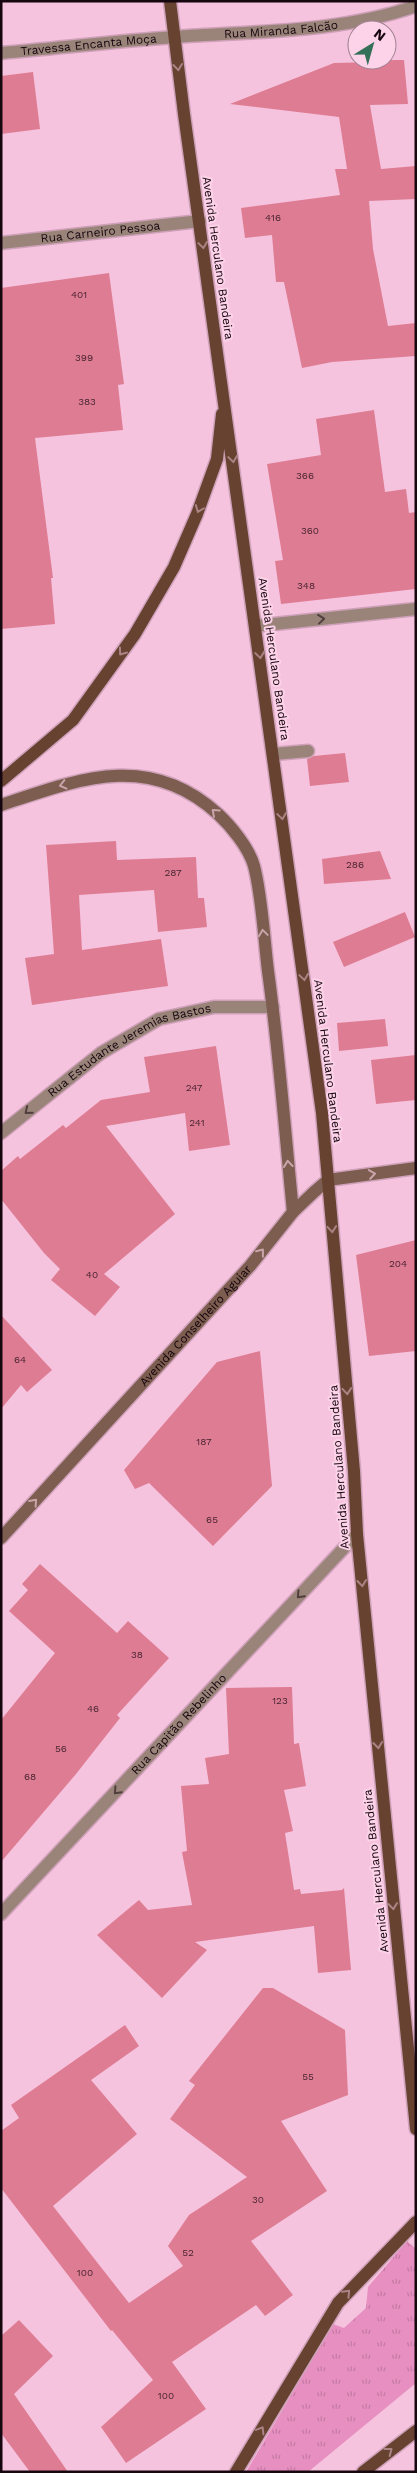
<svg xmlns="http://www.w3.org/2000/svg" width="417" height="2473" viewBox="0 0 417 2473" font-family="'Work Sans',sans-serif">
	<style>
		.grass { fill: url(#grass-tufts) }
		.building { fill: #de7c93 }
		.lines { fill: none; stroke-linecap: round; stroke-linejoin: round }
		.street-casing { stroke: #cea1b9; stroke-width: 15 }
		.secondary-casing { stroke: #cea1b9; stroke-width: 15 }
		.primary-casing { stroke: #cea1b9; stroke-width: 15 }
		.street { stroke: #9a847a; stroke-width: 12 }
		.secondary { stroke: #7c5d4f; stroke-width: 12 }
		.primary { stroke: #674231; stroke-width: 12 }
		.oneway { stroke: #aa8384 }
		.oneway2 { stroke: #513f3f }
		.oneway3 { stroke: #c9a4ab }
		.labels { text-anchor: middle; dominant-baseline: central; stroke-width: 4; stroke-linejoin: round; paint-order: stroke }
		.number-label { font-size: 10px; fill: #482430 }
		.street-label { font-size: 12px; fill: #16060f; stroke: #fdd3e9 }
	</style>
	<defs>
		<pattern id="grass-tufts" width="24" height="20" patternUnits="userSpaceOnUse" patternTransform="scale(1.25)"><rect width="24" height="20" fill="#e68fc0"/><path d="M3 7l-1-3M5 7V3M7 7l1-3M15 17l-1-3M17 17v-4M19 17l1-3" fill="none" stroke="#c57aa4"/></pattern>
	</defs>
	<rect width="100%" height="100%" fill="#f6c3de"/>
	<path class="grass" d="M407,2241L416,2249V2383L308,2472H246L333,2324L344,2328L366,2308L368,2287Z"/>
	<path class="building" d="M376,60H404L408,104L370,105L381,169L416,166V199L369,201L373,249L388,326L416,323V356L332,362L302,368L284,282H276L272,235L245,238L241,208L340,195L335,169H347L339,117L230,104L334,63L376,62Z
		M33,72L40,129L1,134V76Z
		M109,273L124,384L118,385L123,430L35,438L53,578H51L55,624L1,629V288Z
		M374,410L385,492L406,489L409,513L416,512V589L281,604L275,561L283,560L267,464L321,455L316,419Z
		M345,753L349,782L310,786L307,759L314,756Z
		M116,841L117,860L196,857L198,898H204L207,927L158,932L154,890L79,895L82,950L161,939L168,986L32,1005L25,958L54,954L46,845Z
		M380,851L391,879L324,884L322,859Z
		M405,912L415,937L344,967L333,942Z
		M385,1019L388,1046L339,1051L337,1023Z
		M216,1046L230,1145L189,1151L185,1113L106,1126L175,1214L104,1274L120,1287L95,1316L51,1280L60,1269L44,1253L1,1199V1171L18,1156L20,1159L63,1125L66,1128L101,1100L150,1092L144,1057Z
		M416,1055V1100L376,1104L371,1060Z
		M416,1240V1351L369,1356L356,1255Z
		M1,1315L52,1370L27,1392L21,1385L1,1409Z
		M260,1351L272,1486L213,1546L149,1483L135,1489L124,1470L217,1362Z
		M40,1564L117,1633L128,1621L169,1658L117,1715L120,1718L76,1774L1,1862V1720L55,1653L9,1611L28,1590L22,1584Z
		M292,1687L294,1744L299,1743L306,1786L284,1790L293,1831L285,1833L294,1890L300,1889L301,1894L342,1890L344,1888L351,1970L318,1973L314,1926L195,1942L207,1950L162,1998L97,1935L139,1900L148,1910L192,1905L182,1852L187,1851L181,1786L209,1784L205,1758L229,1754L226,1688Z
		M263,1988H273L345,2030L348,2095L281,2121L327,2191L251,2241L293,2295L265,2316L256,2305L172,2362L206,2409L126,2463L101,2427L153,2380L112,2330L111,2331L1,2188V2131L19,2118L11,2105L125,2025L139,2046L91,2080L137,2134L53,2206L129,2303L183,2266L168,2246L189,2215L247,2177L170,2119L195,2085L189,2081Z
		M19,2320L53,2356L14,2394L68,2472H30L1,2433V2336Z"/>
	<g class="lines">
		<g class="street-casing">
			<g id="street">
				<path id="s1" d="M1,53C59,48 117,41 175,37C255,31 339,33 416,6"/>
				<path id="s2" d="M1,243L200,221"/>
				<path d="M255,626L416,609"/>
				<path d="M274,754L308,751"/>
				<path id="s3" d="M1,1133L101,1053L159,1019L214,1007H273"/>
				<path id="s4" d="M1,1914L357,1534"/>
			</g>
		</g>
		<g class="secondary-casing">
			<g id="secondary">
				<path d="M1,805C79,779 149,751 218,814C231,826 249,848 254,866C262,896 264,939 268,971C279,1051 285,1132 293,1212"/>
				<path id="s5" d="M1,1538L250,1266L293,1212L314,1192L328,1180L416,1168"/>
			</g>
		</g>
		<g class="primary-casing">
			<path id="primary" d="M170,1L184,114L322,1113L354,1471L357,1534L416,2129
				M1,781L73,720L135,634L174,567L197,514L217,459L222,414
				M236,2472L338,2303L416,2222
				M363,2472L416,2431"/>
		</g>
		<use href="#street" class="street"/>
		<use href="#secondary" class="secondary"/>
		<use href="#primary" class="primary"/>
	</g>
	<defs><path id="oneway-chevron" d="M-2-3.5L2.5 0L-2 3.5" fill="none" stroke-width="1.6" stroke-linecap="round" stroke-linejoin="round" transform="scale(1.25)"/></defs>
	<g class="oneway">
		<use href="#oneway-chevron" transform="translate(178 67) rotate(83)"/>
		<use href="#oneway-chevron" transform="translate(203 245) rotate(82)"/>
		<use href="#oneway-chevron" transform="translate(233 459) rotate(82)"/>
		<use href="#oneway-chevron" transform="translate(199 509) rotate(111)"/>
		<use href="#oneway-chevron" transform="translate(122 652) rotate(126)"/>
		<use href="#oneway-chevron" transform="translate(260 655) rotate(82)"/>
		<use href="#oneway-chevron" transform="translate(282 816) rotate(82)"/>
		<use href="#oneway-chevron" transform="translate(304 977) rotate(82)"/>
		<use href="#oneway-chevron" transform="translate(332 1229) rotate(85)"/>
		<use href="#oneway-chevron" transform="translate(347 1391) rotate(85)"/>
		<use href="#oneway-chevron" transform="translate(362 1583) rotate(84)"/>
		<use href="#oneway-chevron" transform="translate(378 1745) rotate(84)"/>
		<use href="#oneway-chevron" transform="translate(393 1906) rotate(84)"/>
		<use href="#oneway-chevron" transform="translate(347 2293) rotate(-46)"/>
		<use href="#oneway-chevron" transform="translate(261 2430) rotate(-59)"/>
		<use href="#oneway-chevron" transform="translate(389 2451) rotate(-37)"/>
	</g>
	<g class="oneway2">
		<use href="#oneway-chevron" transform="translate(321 619) rotate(-6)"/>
		<use href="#oneway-chevron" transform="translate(28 1111) rotate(141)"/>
		<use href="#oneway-chevron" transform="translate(300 1595) rotate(133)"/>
		<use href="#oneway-chevron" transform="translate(117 1791) rotate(133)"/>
	</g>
	<g class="oneway3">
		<use href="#oneway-chevron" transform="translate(63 785) rotate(166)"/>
		<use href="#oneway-chevron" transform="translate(215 812) rotate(-138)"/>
		<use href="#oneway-chevron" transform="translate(263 933) rotate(-98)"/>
		<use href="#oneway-chevron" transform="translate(288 1164) rotate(-96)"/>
		<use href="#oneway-chevron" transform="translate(372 1174) rotate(-9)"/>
		<use href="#oneway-chevron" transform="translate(261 1252) rotate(-52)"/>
		<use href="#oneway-chevron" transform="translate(34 1502) rotate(-48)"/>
	</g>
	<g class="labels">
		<g class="number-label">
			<text x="273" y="217">416</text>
			<text x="79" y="294">401</text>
			<text x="84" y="357">399</text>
			<text x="87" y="401">383</text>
			<text x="305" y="475">366</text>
			<text x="310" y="530">360</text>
			<text x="306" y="585">348</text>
			<text x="355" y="864">286</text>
			<text x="173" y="872">287</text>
			<text x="194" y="1087">247</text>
			<text x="197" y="1122">241</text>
			<text x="398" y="1263">204</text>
			<text x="92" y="1274">40</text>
			<text x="20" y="1359">64</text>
			<text x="204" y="1441">187</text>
			<text x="212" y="1519">65</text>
			<text x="137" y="1654">38</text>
			<text x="280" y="1700">123</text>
			<text x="93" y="1708">46</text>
			<text x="61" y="1748">56</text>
			<text x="30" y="1776">68</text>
			<text x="308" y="2076">55</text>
			<text x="258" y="2199">30</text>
			<text x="188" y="2252">52</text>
			<text x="85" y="2272">100</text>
			<text x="166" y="2395">100</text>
		</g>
		<g class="street-label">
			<text stroke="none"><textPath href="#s1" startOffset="281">Rua Miranda Falcão</textPath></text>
			<text stroke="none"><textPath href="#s1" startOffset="88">Travessa Encanta Moça</textPath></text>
			<text stroke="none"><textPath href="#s2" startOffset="100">Rua Carneiro Pessoa</textPath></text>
			<text transform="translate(218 258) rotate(82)">Avenida Herculano Bandeira</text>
			<text transform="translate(274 659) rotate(82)">Avenida Herculano Bandeira</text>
			<text stroke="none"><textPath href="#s3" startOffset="155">Rua Estudante Jeremias Bastos</textPath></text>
			<text transform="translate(328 1061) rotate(83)">Avenida Herculano Bandeira</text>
			<text stroke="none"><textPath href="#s5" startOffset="288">Avenida Conselheiro Aguiar</textPath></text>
			<text transform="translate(339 1467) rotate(-94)">Avenida Herculano Bandeira</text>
			<text stroke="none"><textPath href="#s4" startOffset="260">Rua Capitão Rebelinho</textPath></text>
			<text transform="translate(376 1871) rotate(-96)">Avenida Herculano Bandeira</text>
		</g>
	</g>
	<rect width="417" height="2473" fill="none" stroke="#16060f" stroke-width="5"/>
	<g transform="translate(372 45) rotate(37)"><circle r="24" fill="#fdd3e9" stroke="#a18192"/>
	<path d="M0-4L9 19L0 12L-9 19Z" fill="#346f58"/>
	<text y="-8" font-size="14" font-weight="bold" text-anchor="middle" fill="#16060f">N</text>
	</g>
</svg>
